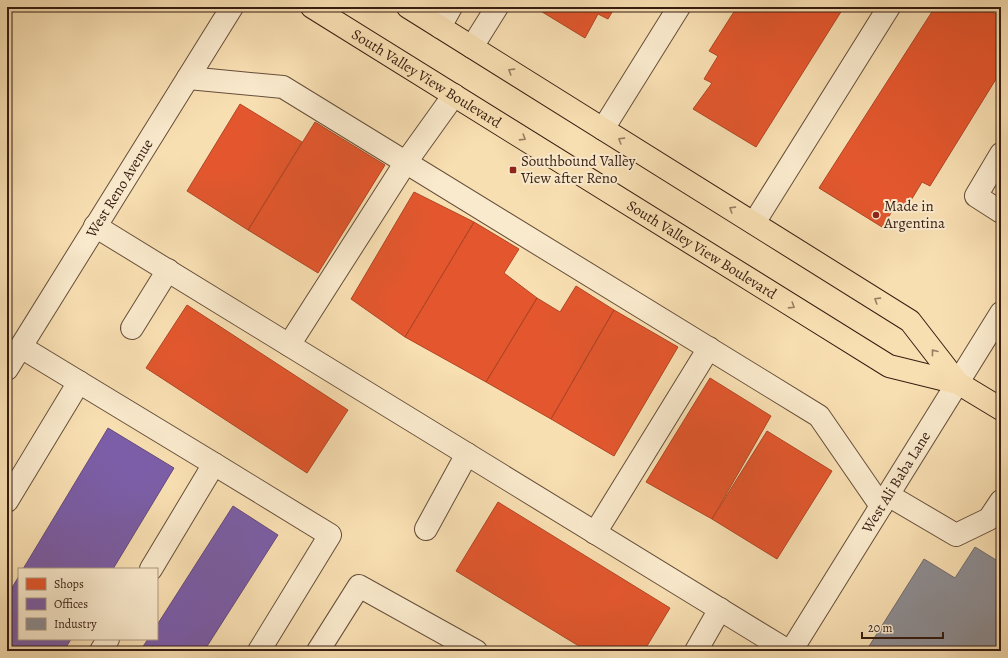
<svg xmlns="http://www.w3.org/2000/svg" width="1008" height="658" viewBox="0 0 1008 658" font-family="Alegreya,serif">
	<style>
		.shops { fill: #e4572e; stroke: #b04625 }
		.offices { fill: #7b5ea7; stroke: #664a7a }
		.industry { fill: #8d8d92; stroke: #736b6b }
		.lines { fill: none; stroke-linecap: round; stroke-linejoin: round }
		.minor-casing { stroke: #664e39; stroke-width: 24 }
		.major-casing { stroke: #361d11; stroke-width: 24 }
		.minor { stroke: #faeacd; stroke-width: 22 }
		.major { stroke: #f8dfb2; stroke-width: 22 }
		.oneway { stroke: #977e62 }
		.poi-dot { fill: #8f2418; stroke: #faeacd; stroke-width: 1.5 }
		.labels { text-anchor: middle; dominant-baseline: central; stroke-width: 4; stroke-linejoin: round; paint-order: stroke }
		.street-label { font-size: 15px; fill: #361d11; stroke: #faeacd }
		.poi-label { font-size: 15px; fill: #361d11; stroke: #faeacd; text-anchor: start }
	</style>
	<rect width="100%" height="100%" fill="#f8dfb2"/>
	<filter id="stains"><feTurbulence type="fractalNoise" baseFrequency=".005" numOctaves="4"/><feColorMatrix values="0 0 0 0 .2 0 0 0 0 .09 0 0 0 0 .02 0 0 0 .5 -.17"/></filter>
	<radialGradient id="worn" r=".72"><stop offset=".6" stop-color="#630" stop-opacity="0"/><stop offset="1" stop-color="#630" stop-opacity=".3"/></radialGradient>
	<path class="shops" d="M534,7H615L608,19L598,14L585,38Z
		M737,7H844L756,147L693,109L712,83L704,79L718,56L709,51Z
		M935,7H984L1001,17V71L930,186L922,182L907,207L898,202L882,227L819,188Z
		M240,104L302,142L248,230L187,191Z
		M315,122L385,165L318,273L248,230Z
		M414,192L474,222L405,337L351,299Z
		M474,222L519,249L504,273L537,298L486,382L405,337Z
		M576,286L614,310L551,419L486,382L537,298L560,312Z
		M187,305L348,410L307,473L146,368Z
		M614,310L678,347L614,456L551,419Z
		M710,378L771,416L712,519L646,482Z
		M767,431L832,471L777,559L712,519Z
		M498,502L670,608L644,651H587L456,571Z"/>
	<path class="offices" d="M108,428L174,468L113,569H23Z
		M233,506L278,535L204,651H140L148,639H157V625Z
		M19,576V639H71L64,651H7V596Z"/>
	<path class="industry" d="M975,547L1001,563V644L997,651H866L924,559L955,578Z"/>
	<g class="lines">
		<g class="minor-casing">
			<g id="minor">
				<path d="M440,27L451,7"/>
				<path d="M472,47L497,7"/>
				<path d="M188,78L283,87L819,416L881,506"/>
				<path d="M603,129L679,7"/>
				<path d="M1001,154L976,196L1001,212"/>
				<path d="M754,223L889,7"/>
				<path d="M95,226L788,651"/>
				<path d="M132,328L168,270"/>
				<path d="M289,345L406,162L454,95"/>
				<path d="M21,347L214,464L151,569"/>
				<path id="s1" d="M7,369L232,7"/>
				<path d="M214,464L330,535L259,651"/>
				<path d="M888,495L956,535L989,519L1001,501"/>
				<path d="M7,501L79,382"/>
				<path d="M426,529L467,454"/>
				<path d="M595,533L709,348"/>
				<path d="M101,651L108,639"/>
				<path d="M318,651L359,586L476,651"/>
				<path d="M696,651L720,609"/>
				<path id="s2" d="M791,651L1001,313"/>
			</g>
		</g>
		<g class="major-casing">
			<g id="major">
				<path id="s3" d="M312,7L889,366L958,383L1001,409"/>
				<path d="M408,7L910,321L958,383"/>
			</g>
		</g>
		<use href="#minor" class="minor"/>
		<use href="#major" class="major"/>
	</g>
	<defs><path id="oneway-chevron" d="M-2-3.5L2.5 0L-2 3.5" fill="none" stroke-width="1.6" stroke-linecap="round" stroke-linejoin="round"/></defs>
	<g class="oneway">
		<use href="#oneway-chevron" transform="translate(511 71) rotate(-148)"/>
		<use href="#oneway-chevron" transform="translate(523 138) rotate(32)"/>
		<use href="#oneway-chevron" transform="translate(621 140) rotate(-148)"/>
		<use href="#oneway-chevron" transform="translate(732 209) rotate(-148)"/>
		<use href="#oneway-chevron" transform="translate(877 300) rotate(-148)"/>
		<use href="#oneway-chevron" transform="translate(792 306) rotate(32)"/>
		<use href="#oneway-chevron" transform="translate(934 352) rotate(-128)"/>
	</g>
	<g class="poi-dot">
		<rect x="509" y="166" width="8" height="8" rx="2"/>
		<circle cx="876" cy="215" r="4"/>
	</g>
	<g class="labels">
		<g class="street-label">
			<text stroke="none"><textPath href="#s3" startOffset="135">South Valley View Boulevard</textPath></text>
			<text stroke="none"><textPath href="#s1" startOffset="213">West Reno Avenue</textPath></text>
			<text stroke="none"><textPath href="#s3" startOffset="459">South Valley View Boulevard</textPath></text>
			<text stroke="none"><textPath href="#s2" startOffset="199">West Ali Baba Lane</textPath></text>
		</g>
		<g class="poi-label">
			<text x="521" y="161">Southbound Valley<tspan x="521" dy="17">View after Reno</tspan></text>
			<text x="884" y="206">Made in<tspan x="884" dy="17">Argentina</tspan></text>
		</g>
	</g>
	<rect width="1008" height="658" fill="none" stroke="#f8dfb2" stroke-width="24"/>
	<rect x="8" y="8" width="992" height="642" fill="none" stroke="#361d11" stroke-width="2"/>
	<rect x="12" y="12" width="984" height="634" fill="none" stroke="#361d11"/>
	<rect x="18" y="568" width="140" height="72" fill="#faeacd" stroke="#ac9882"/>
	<rect x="26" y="578" width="20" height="12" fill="#e4572e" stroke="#ac9882"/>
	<text x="54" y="588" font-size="12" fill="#361d11">Shops</text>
	<rect x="26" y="598" width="20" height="12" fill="#7b5ea7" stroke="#ac9882"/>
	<text x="54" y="608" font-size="12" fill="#361d11">Offices</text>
	<rect x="26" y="618" width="20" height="12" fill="#8d8d92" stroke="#ac9882"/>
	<text x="54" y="628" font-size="12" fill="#361d11">Industry</text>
	<path d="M862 632v6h81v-6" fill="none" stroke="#361d11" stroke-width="2"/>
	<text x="868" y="632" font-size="12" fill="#361d11" stroke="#faeacd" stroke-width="3" paint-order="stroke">20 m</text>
	<rect width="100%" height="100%" filter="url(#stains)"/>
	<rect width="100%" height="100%" fill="url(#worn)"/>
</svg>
